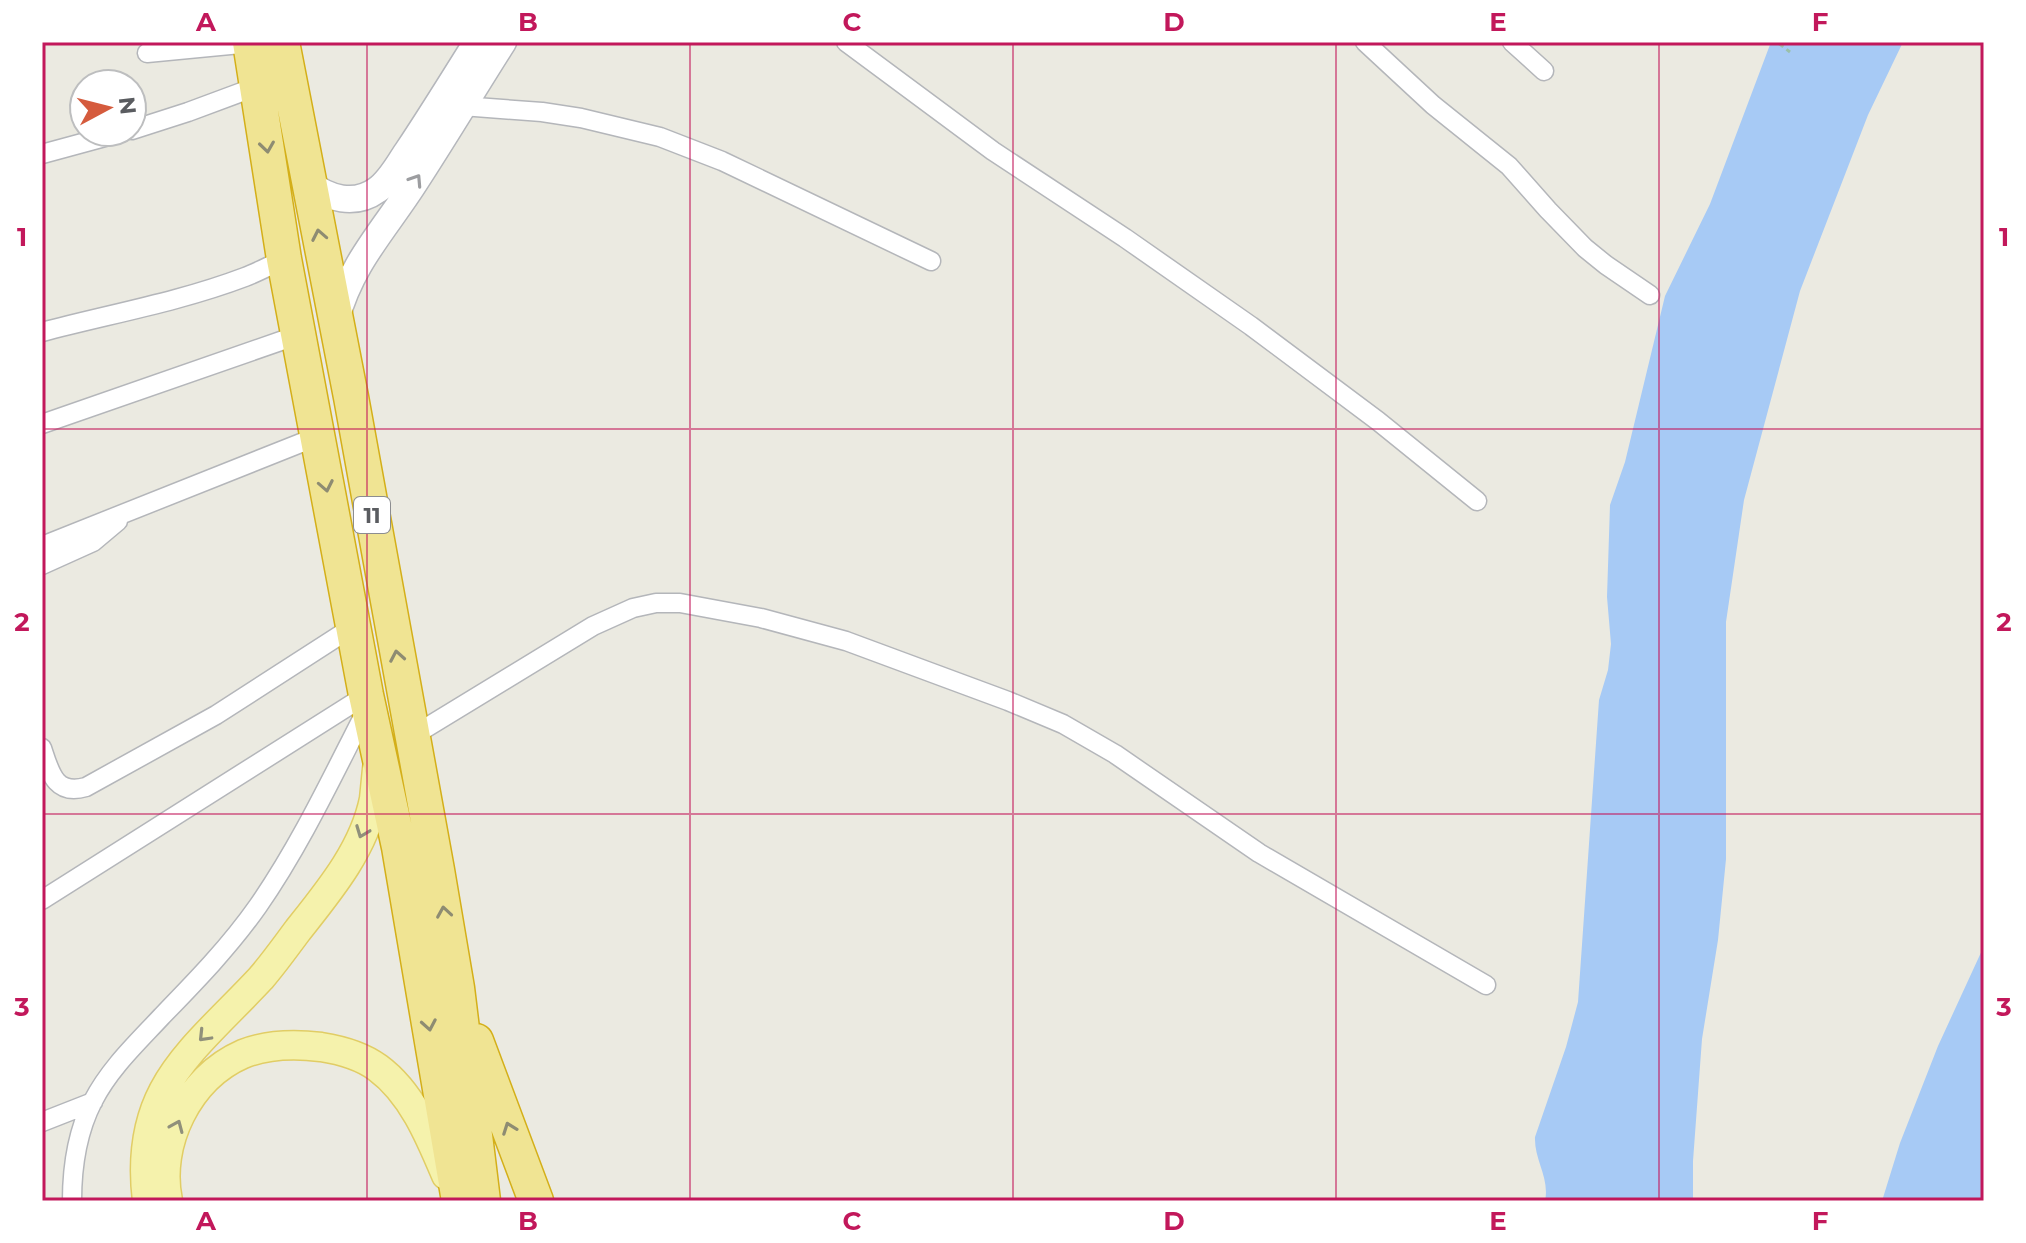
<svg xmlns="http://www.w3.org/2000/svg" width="2026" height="1243" viewBox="0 0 2026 1243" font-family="Montserrat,sans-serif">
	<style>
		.water { fill: #a7caf5 }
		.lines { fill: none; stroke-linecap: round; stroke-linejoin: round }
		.street-casing { stroke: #b4b6ba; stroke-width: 21 }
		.secondary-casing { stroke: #b5b7bc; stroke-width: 29 }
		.primary-casing { stroke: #e1cd65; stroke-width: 31 }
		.highway-casing { stroke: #d4af19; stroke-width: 37 }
		.path { stroke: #9ac0a9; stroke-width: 3; stroke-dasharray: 8 4; stroke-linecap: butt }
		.street { stroke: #fff; stroke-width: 18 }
		.secondary { stroke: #fff; stroke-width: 26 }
		.primary { stroke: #f5f2ac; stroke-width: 28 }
		.highway { stroke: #f0e493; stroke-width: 34 }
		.oneway { stroke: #8e8c72 }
		.oneway2 { stroke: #9c9da0 }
		.oneway3 { stroke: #90907b }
		.grid { fill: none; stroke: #c2185b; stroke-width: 2; stroke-opacity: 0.55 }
		.labels { text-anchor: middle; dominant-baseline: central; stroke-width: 7; stroke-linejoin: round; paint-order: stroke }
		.shield { fill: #fff; stroke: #8c8d90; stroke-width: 2 }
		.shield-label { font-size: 22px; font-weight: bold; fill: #5a5c60 }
		.neatline { fill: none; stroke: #c2185b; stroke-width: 3 }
		.grid-label { font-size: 26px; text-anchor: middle; font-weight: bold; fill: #c2185b }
	</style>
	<rect width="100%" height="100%" fill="#ebeae1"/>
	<path class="water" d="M1771,42H1903L1868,115L1800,291L1744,500L1726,622V859L1718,940L1702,1039L1693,1161V1201H1545C1550,1178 1534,1160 1535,1137L1566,1047L1578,1002L1599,700L1608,670L1611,644L1607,597L1610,505L1625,462L1665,296L1710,204Z
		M1984,946V1201H1882L1900,1143L1938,1046Z"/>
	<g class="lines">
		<g class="street-casing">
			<path id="street" d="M846,42L993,151L1125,238L1251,326L1378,421L1477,501
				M1365,42L1433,105L1509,166L1548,210L1585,248L1606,265L1650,295
				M1512,42L1544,71
				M147,53L251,43
				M462,106L542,112L581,118L660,137L722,161L931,261
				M132,130L188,112L258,86
				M42,154L123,132
				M42,332C110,314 179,302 245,277C258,272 271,265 284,259
				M42,424L298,335
				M42,546L316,437
				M42,565L93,542L118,521
				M411,737L593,626L633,608L656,603H680L761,618L846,641L1008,701L1063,724L1115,754L1259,853L1486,985
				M42,748C50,772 55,796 86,787L216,715L354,626
				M42,900L366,695
				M42,1122L93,1102
				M72,1201C72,1166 77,1132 93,1101C110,1068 137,1043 162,1016C196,981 230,946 258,906C301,844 333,775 367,709"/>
		</g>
		<g class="secondary-casing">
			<path id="secondary" d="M309,183C328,199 355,206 377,190C390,181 398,165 407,152C431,116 454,79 477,42
				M336,319C351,263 385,229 415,182C445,136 473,89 503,42"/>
		</g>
		<g class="primary-casing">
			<path id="primary" d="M147,1201C133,1088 192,1052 261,978C274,963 286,946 298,930C329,891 364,849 374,799C375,789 376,779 377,769
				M168,1201C156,1144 188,1078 243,1054C268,1044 295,1044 321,1047C340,1050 362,1056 378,1068C412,1093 430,1137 446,1175"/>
		</g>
		<g class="highway-casing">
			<path id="highway" d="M250,42L284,259L366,695L399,847L459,1201
				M282,42L351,397L437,870L457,988L483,1201
				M476,1041L536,1201"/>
		</g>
		<path class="path" d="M1777,42L1790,52"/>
		<use href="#street" class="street"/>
		<use href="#secondary" class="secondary"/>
		<use href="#primary" class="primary"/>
		<use href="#highway" class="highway"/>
	</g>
	<defs><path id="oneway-chevron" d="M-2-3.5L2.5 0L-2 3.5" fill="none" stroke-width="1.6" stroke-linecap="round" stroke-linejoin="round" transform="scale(2)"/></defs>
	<g class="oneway">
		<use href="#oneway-chevron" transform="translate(267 147) rotate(82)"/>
		<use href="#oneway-chevron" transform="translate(319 235) rotate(-101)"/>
		<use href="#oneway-chevron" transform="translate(326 486) rotate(79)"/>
		<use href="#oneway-chevron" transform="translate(397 656) rotate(-100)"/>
		<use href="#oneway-chevron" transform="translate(444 912) rotate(-99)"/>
		<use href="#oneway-chevron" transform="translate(429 1025) rotate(80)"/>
		<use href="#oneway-chevron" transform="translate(509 1128) rotate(-110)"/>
	</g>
	<use class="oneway2" href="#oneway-chevron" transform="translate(416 180) rotate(-57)"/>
	<g class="oneway3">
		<use href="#oneway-chevron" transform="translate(362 832) rotate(111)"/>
		<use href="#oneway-chevron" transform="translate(204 1036) rotate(134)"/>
		<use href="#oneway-chevron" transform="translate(177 1126) rotate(-67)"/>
	</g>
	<path class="grid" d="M367,42V1201M690,42V1201M1013,42V1201M1336,42V1201M1659,42V1201M42,429H1984M42,814H1984"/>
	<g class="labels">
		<rect class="shield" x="354" y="497" width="36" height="36" rx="6"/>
		<g class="shield-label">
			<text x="372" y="515">11</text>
		</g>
	</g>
	<rect width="2026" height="1243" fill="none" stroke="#ffffff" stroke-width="88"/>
	<g transform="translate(108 108) rotate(83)"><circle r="38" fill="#ffffff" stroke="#bdbebf" stroke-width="2"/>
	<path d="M0-6L14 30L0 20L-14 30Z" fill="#d55b3d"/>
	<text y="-12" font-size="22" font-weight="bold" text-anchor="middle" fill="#5a5c60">N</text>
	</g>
	<rect x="44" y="44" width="1938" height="1155" class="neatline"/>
	<g class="grid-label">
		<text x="206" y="31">A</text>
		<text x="528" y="31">B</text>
		<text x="852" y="31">C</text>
		<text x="1174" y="31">D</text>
		<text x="1498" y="31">E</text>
		<text x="1820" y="31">F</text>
		<text x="22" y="246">1</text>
		<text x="2004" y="246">1</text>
		<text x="22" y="631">2</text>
		<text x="2004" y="631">2</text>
		<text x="22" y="1016">3</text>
		<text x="2004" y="1016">3</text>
		<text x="206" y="1230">A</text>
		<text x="528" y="1230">B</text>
		<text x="852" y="1230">C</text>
		<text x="1174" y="1230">D</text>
		<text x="1498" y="1230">E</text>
		<text x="1820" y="1230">F</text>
	</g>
</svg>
